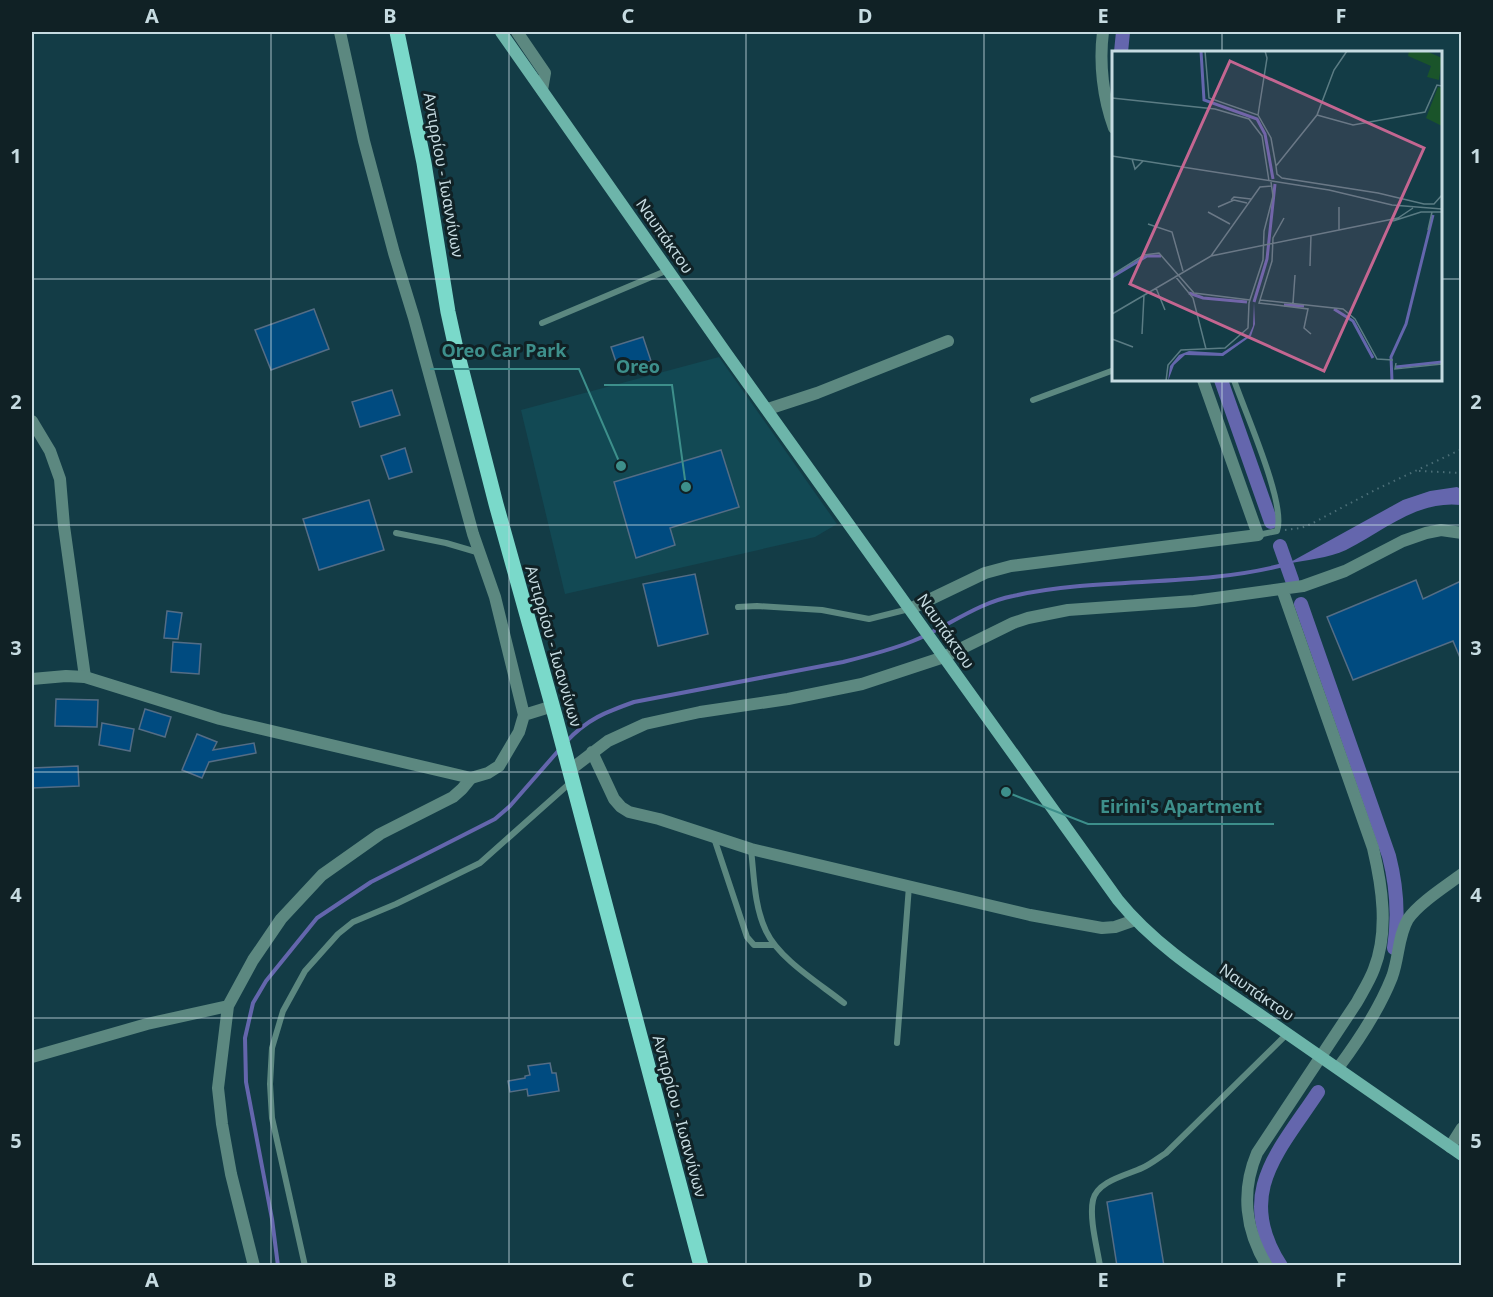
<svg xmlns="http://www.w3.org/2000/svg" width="1493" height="1297" viewBox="0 0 1493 1297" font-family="'Noto Sans',sans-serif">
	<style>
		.built { fill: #124954 }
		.water { fill: #6466ad }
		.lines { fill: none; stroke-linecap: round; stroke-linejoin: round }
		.stream { stroke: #6466ad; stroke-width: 4 }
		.canal { stroke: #6466ad; stroke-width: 14 }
		.building { fill: #004b80; stroke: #546d85; stroke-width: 1.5 }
		.path { stroke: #4b6e77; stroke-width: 2; stroke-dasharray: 1.5 4.5; stroke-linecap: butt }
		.service { stroke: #5c8880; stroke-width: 6 }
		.minor { stroke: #5c8880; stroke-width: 12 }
		.tertiary { stroke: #5c8880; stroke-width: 12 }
		.secondary { stroke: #6db5aa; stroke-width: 12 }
		.primary { stroke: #7ad9ca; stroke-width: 15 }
		.grid { fill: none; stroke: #c6dbe1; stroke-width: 1.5; stroke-opacity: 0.55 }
		.labels { text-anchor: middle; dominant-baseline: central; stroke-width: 6; stroke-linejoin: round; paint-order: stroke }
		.street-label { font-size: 16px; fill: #c6dbe1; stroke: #102125 }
		.inset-river { fill: none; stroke: #6466ad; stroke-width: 3 }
		.inset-road { fill: none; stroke: #5b7c84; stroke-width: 1.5 }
		.view { fill: #c46691; fill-opacity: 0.15; stroke: #c46691; stroke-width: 3 }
		.inset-edge { fill: none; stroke: #c6dbe1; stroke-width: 3 }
		.leader { fill: none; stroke: #3d8f8b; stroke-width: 2 }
		.callout-dot { fill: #3d8f8b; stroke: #102125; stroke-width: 2 }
		.callout-label { font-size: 18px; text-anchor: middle; font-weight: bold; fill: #3d8f8b; stroke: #102125; stroke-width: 6; stroke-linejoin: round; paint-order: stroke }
		.neatline { fill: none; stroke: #c6dbe1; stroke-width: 2 }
		.grid-label { font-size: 20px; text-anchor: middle; font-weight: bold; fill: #c6dbe1 }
	</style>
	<rect width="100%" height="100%" fill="#133c46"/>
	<path class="built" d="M719,357L837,524L815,537L565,594L521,410Z"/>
	<path class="water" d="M1457,487L1461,489V505C1417,500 1384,531 1346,550C1329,558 1305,560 1287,564L1403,500L1430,491Z"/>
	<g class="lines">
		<path class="stream" d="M566,742C587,719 606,712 634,702L843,662C867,656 891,650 913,641C947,627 977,603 1013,596C1103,576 1198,588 1287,564
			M278,1266L272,1219L246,1082L245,1038L253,1003L266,981L317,918L371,882L495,819L510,806L559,750"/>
		<path class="canal" d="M1121,52L1123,32
			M1221,380L1271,522
			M1280,546L1292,580
			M1301,604L1389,856C1397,887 1399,916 1394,948
			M1281,1266C1234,1194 1279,1151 1318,1092"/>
	</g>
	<path class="building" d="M314,309L329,349L271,370L255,330Z
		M643,337L651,361L619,371L611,347Z
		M392,390L400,415L360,427L352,402Z
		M405,448L412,472L389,479L381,456Z
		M721,450L739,507L670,528L675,545L636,558L614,482Z
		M369,500L384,550L319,570L303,519Z
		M695,574L708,634L658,646L643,584Z
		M1416,580L1423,599L1461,581V660L1453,641L1353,680L1327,617Z
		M167,611L182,613L178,639L164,638Z
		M173,642L201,644L199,674L171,672Z
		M56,699L98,700L97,727L55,726Z
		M145,709L171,717L165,737L139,729Z
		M102,723L134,729L130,751L99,745Z
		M197,734L217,742L213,750L254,743L256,753L209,762L202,778L182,770Z
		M78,766L79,786L32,788V768Z
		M550,1063L552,1073H556L559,1091L528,1096L527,1089L510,1092L508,1081L525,1078V1076L530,1075L528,1066Z
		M1152,1193L1164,1266H1117L1107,1202Z"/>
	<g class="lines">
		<path class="path" d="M1419,471L1462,473
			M1285,530L1301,528L1311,524L1377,489L1462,449"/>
		<path class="service" d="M542,323L668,270
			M1234,380C1244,410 1287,505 1277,531L1258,535
			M1033,400L1114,370
			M396,533L446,543L480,553
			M738,607L757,606L822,610L869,619L909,609
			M714,838L747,937L754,945H774
			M751,849C754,875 754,906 766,931C779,959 819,983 844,1003
			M897,1043L909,886
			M305,1266L272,1118L270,1084L272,1048L283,1011L305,971L338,934L353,922L396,904L480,863L570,783
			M1100,1266C1097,1247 1089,1218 1093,1200C1097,1181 1127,1175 1142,1168C1151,1164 1158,1158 1166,1153L1287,1034"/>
		<path class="minor" d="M517,32L545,73L542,90
			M1103,32C1099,63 1103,98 1114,128
			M768,409L817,393L948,341
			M32,421L50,451L60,479L64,526L85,677
			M910,609L985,573L1011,566L1258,535L1203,380
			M592,752L614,799L621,807L629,812L659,819L751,849L1030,915L1102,928L1115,927L1135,920
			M570,770L608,741L645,724L700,712L788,699L862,684L944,657L1013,623L1028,618L1068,610L1194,601L1303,586L1345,571L1403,541L1426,533L1441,530L1462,533
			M32,1057L147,1024L228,1006
			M1338,1068C1359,1040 1379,1010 1392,977C1399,958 1398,936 1408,919C1419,903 1446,886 1462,874
			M1450,1147L1462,1128
			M254,1266L231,1174L222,1124L218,1088L228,1006L253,960L281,919L322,875L380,834L453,797L462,789L471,778
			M1267,1266C1245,1230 1241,1191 1257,1153L1357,1002C1363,991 1370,980 1374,969C1389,931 1382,886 1373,848L1282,589"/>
		<path class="tertiary" d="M32,679L66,676L85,677L220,719L471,778L488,773L499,766L519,732L524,715L495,597L473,534L414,318L394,253L364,141L340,32
			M524,715L553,706"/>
		<path class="secondary" d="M501,32L726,353L1118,900C1156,947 1210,980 1259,1014C1327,1061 1394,1108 1462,1155"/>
		<path class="primary" d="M397,32L424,163L448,312L455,344L496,504L556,719L701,1266"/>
	</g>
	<path class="grid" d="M271,32V1266M509,32V1266M746,32V1266M984,32V1266M1222,32V52M32,279H1114M1440,279H1462M1222,380V1266M32,525H1462M32,772H1462M32,1018H1462"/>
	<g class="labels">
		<g class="street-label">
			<text transform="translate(444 175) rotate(80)">Αντιρρίου - Ιωαννίνων</text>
			<text transform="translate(665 236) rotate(55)">Ναυπάκτου</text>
			<text transform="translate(946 631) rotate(55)">Ναυπάκτου</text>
			<text transform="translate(554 646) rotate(74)">Αντιρρίου - Ιωαννίνων</text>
			<text transform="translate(1257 992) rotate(35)">Ναυπάκτου</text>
			<text transform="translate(680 1116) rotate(75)">Αντιρρίου - Ιωαννίνων</text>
		</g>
	</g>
	<g transform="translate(1112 51)">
		<rect width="330" height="330" fill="#133c46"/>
		<path d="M297,0H314L330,7L327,29L315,26L319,15L296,5ZM326,36L330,37V75L314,67Z" fill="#1a542a"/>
		<path d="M142,251L143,273L139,285L111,305L73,304L62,314L56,330L58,315L67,304L77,300L110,302L137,284L141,275Z" fill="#6466ad"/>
		<path class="inset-river" d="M89,0L92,49L145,68L153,83L161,128M0,226L35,205H49M77,242L91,247L135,251M142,251L155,208L163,133M172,254L192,255M222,258L241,270L261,307M284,316L330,311M280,330L279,306L294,273L321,164"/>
		<path class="inset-road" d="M93,0L97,47L146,64L159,87L164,115M235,0L222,19L205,64L164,115L165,123L170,127L266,142L312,153H322L330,144M0,47L103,58L137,68L150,85L157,130M146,64L155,7L153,0M205,64L241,74L313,61L325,34L330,35M0,105L217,139L280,154L330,158M20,108L23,118L31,110M119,149L122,146L139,148M106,156L122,149L135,152M96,161L118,173M172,167L161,187L160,210L147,252L196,258L192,277L199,283M281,170L309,161H330M36,173L60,181L71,220M227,179V156M316,179L320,161M99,205L148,136L160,135M198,215L199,184M0,224L32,204L47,202L82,242L138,249M63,225L81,247L94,298M44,237L53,259M148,249L231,258L243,268L265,308L281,309M181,252L183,224M0,263L99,205L286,167L301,157M30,283L32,244M0,288L21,296M284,312L283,318L330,313M54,330L56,314L69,299L113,297L136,277L137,252L151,209L152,180L161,145L159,131"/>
		<path class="view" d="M118,10L312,97L212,320L18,233Z"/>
		<rect width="330" height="330" class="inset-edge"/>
	</g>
	<path class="leader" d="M621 466L579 369H430M686 487L672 385H604M1006 792L1088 824H1274"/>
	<g class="callout-dot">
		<circle cx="621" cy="466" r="6"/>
		<circle cx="686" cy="487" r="6"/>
		<circle cx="1006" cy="792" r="6"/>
	</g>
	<g class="callout-label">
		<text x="504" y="357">Oreo Car Park</text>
		<text x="638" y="373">Oreo</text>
		<text x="1181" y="813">Eirini's Apartment</text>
	</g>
	<rect width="1493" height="1297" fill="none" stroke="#102125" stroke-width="66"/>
	<rect x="33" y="33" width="1427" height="1231" class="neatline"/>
	<g class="grid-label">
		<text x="152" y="23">A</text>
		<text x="390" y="23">B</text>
		<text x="628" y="23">C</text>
		<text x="865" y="23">D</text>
		<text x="1103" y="23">E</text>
		<text x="1341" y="23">F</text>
		<text x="16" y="163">1</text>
		<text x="1476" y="163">1</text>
		<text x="16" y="409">2</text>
		<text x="1476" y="409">2</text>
		<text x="16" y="655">3</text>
		<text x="1476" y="655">3</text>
		<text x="16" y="902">4</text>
		<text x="1476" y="902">4</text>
		<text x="16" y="1148">5</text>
		<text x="1476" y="1148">5</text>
		<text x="152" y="1287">A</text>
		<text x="390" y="1287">B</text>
		<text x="628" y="1287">C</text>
		<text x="865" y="1287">D</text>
		<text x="1103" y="1287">E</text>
		<text x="1341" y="1287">F</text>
	</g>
</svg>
